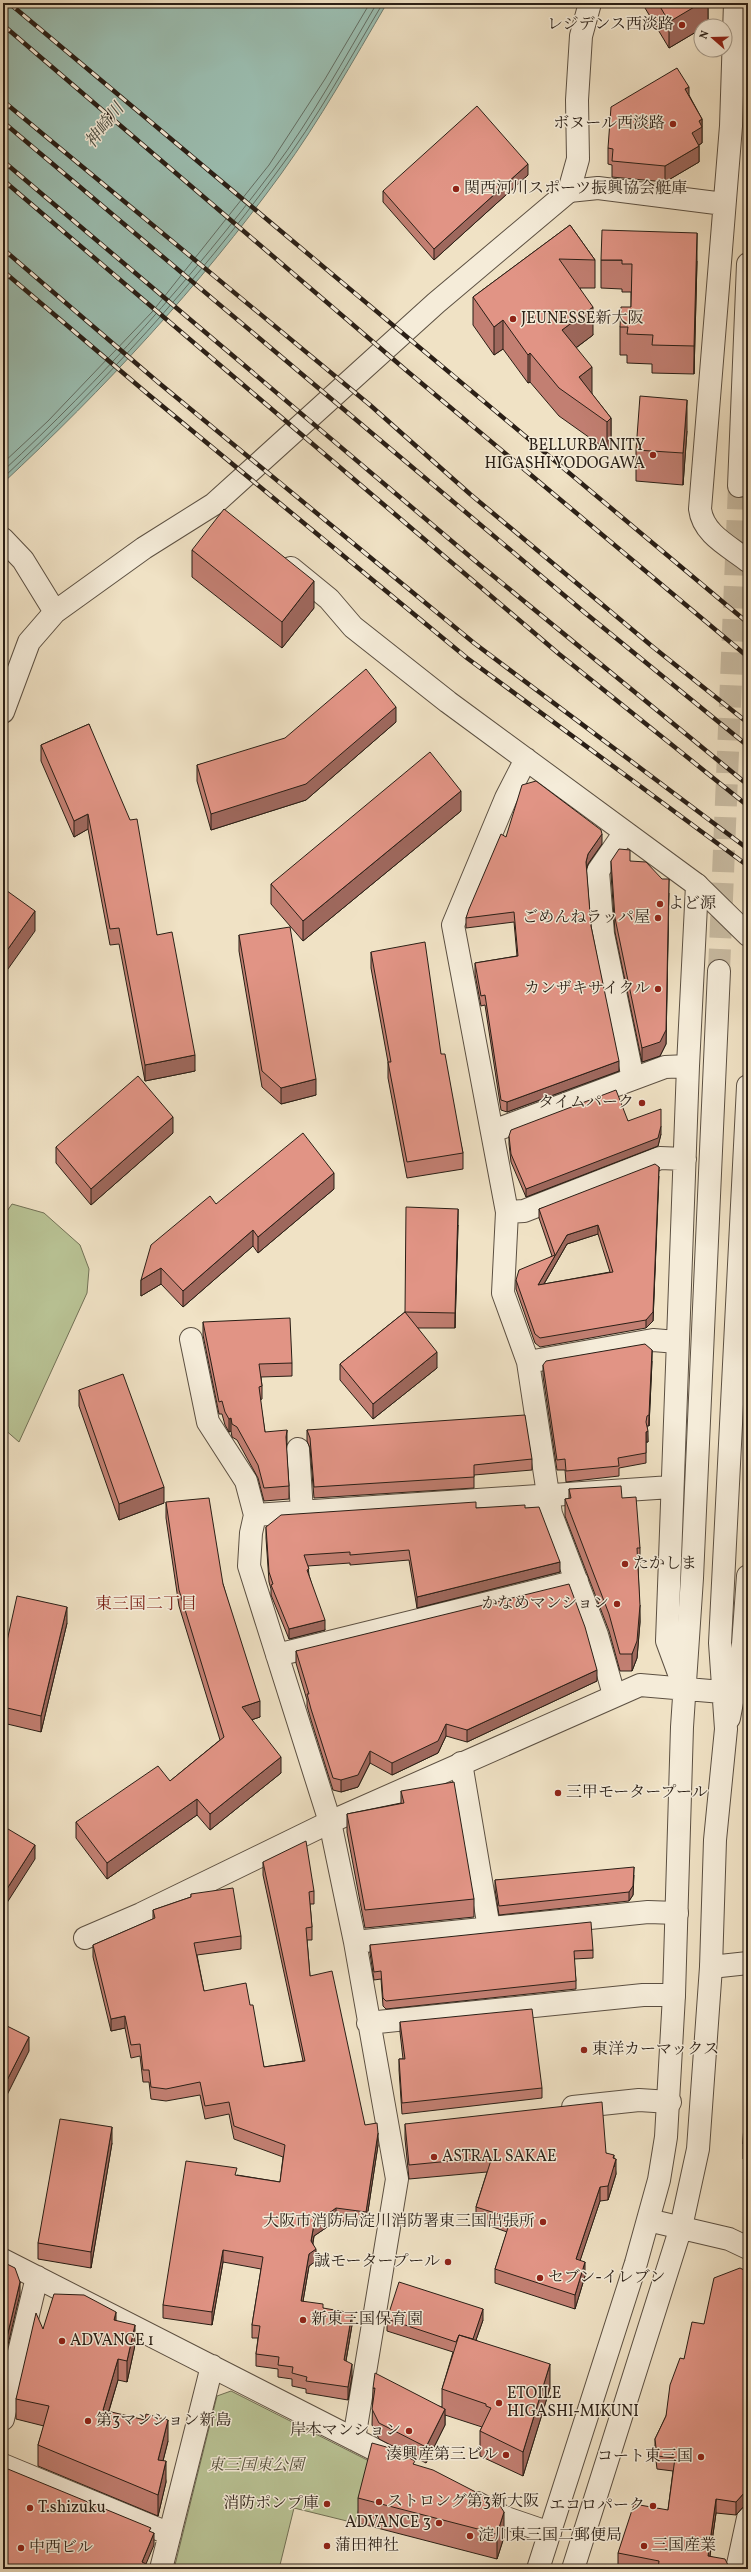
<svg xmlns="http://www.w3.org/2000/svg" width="751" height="2572" viewBox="0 0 751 2572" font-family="Vollkorn,'Noto Serif JP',serif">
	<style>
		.green { fill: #b9c395; stroke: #727156 }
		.water { fill: #9bbeb1; stroke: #6e7e73 }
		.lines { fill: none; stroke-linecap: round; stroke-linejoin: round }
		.shore { stroke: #626e64; stroke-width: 1 }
		.tertiary-tunnel { stroke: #c8bba2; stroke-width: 22; stroke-dasharray: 22 11; stroke-linecap: butt }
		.minor-casing { stroke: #5c5042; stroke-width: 24 }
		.tertiary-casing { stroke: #5c5042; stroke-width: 24 }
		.minor { stroke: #f5ecd9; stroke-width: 22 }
		.tertiary { stroke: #f5ecd9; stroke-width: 22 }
		.rail-casing { stroke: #2a1f16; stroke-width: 4.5 }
		.rail { stroke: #f5ecd9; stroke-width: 3; stroke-dasharray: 9; stroke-linecap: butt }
		.wall { fill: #c27f72; stroke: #2a1f16; fill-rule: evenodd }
		.shaded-wall { fill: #9e685d; stroke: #2a1f16 }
		.building { fill: #e19485; stroke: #2a1f16; fill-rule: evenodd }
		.poi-dot { fill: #8f2418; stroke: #f5ecd9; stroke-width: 1.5 }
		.labels { text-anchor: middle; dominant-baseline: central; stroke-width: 3; stroke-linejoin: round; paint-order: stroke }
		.poi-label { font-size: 16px; fill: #2a1f16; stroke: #f5ecd9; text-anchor: start }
		.park-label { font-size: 16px; font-style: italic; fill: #55503c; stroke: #f5ecd9 }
		.water-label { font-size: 17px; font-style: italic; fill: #4c4f44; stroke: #f5ecd9 }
		.neighbourhood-label { font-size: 17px; fill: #7a1f14; stroke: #f5ecd9 }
	</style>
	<rect width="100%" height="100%" fill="#f0e2c5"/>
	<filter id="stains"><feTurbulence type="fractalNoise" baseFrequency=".005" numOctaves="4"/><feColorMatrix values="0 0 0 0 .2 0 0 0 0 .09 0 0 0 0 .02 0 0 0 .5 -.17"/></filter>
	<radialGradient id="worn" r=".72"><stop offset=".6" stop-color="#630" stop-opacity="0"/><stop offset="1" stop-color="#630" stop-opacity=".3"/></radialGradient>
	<path class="green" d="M12,1204L44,1213L80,1245L89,1269L87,1293L19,1442L3,1428V1217Z
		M231,2391L371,2462L355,2523L294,2508L279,2569H174L217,2396Z"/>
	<path class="water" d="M3,3H387C353,61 320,120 281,174C199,287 104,389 3,483Z"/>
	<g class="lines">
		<path class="shore" d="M3,463L48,421L152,312L269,165L325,79L370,3
			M3,471C102,379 192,278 273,170C312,118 344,59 377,3
			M3,478C103,384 196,283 277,172C317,119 349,60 383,3"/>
		<path class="tertiary-tunnel" d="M719,971L739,486"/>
		<g class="minor-casing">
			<path id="minor" d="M735,3L731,126L700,509C703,534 729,546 748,561
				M569,191L598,188L724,204
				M291,568L329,599L353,627L448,702L697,885L688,1066L667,1641L684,1687
				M526,759L506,798L453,925L507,1212L503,1293L528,1362L551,1514L597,1635L614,1695
				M625,832L598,871L603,934L633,1079
				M493,1131L665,1067L688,1066
				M507,1212L524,1211L660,1158L685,1159
				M191,1339L208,1422L246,1481L255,1515L251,1533L249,1566L330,1822L355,1942L397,2179L354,2439
				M528,1362L653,1340L677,1342
				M298,1449L302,1512
				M255,1515L671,1487
				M277,1655L577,1581
				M729,1718L743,1644L748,1576
				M461,1763L489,1928
				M355,1942L648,1912L677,1913
				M711,1967L748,1963
				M368,2023L643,1995H674
				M573,2107L639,2100L670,2102
				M3,2260L397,2461
				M3,2419L37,2277
				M3,2465L170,2534
				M477,2503L506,2518L550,2533
				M161,2569L212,2366
				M737,2569L748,2518"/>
		</g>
		<g class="tertiary-casing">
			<path id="tertiary" d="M739,486L748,264
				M3,539L23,560L55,612L144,548L214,504L436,303L569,191L578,159L577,100L581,36L590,3
				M3,712L29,642L55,612
				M697,885L748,935
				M85,1938L141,1914L330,1822L640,1685L722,1692
				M648,2220L729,2239L748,2248
				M538,2569L636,2263L659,2180L666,2137L674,1995L682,1727L692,1578L719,971
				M573,2569L681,2227L698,2149L711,1967L715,1840L726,1729L720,1643L748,1086"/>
		</g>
		<use href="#minor" class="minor"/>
		<use href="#tertiary" class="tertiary"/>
		<g class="rail-casing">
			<path id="rail" d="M9,3L748,623
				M3,25L407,371L748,657
				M3,101L370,405L470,494L653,647L748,723
				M3,122L584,612L748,746
				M3,161L480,565L748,785
				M3,180L559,654L748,806
				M3,249L159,383L474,643L748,849
				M3,271L149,395L467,658L748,866"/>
		</g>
		<use href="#rail" class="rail"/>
	</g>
	<path class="wall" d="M642,3H709H708V25L707,26H701V29L669,48Z
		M689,95L702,119V143L699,145V162L665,182L612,177V165L608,164V148Z
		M528,175L434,260L383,202V191Z
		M570,225L595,260V288H580L593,335L576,348L592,394L611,418V446L607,450L559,416L530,382L528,383L503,349L494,355L473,325V297Z
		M601,260L697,261L694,374L652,373V364L627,363V355H620V327L631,307V292H622V289L601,288Z
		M687,431L683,485L636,481V450Z
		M192,550L314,608L282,648L192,577Z
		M396,722L306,800L211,830L197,781V765Z
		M89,724L157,935L195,1071L145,1081L119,944L110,945L88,829L74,837L41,761V745Z
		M461,811L303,941L271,904V884Z
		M506,837L602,844L588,864L586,870L591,926L619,1071L507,1112L501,1110L485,1005L481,1006L475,974V963L517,956L514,922L466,928V918Z
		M611,861H630L669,893L666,1044L660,1056L642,1062L615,932L611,874Z
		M239,935L316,1095L281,1104L262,1087L239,951Z
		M371,952L441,1054L463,1153V1169L407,1178L388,1078V1062L371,968Z
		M628,1121L661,1134L658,1146L526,1197L511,1162L509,1144V1136Z
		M173,1133L91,1205L56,1163V1147Z
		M659,1176L653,1321L646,1328L540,1347L535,1343L516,1289V1280L552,1256L539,1218V1209ZM598,1234L610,1272L544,1284L567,1244Z
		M334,1189L258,1253L253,1246L183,1307L161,1284L141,1296V1280L216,1204Z
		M458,1225L455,1328H418L437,1368L373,1419L340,1380V1364L405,1312Z
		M203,1322L292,1363V1376L261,1377L262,1386V1399L260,1400L265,1432L287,1443L286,1447L289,1486V1499L264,1501L258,1478L237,1440L232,1437L231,1431L229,1432L225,1425L222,1414H219L203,1335Z
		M652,1361L649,1426H647L648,1442H646V1463L619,1468V1476L566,1482L565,1470H557L543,1376V1365Z
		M79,1390L164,1503L119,1520L79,1406Z
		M307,1430L532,1459V1470L474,1475V1488L314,1498L310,1448L307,1441Z
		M569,1489L622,1498L640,1548V1565H638L640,1622L637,1658L632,1671H620L609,1631L565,1516V1499H569Z
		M166,1502L223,1584L260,1717L251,1720L281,1773L210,1830L197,1815L107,1879L76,1838V1822L170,1781L220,1740L179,1606L166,1518Z
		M476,1508H525L560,1572L417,1608L409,1560L350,1565V1563L308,1566L309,1575L325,1630L289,1639L271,1595V1589L269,1582L266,1538V1527Z
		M67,1623L41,1732L3,1723V1659Z
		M296,1651L597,1681L467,1742L446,1736L438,1753L392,1775L370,1763L358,1787L341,1792L333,1790L311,1720L307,1706V1700L296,1663Z
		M401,1791L474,1899V1917L365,1928L347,1832V1814L401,1803Z
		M263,1862L314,1891V1904H310L312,1927V1940H307L310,1976L365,2125L378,2145L366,2224L336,2221L314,2236L313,2243L316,2261L309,2266L303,2301L323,2308L352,2325L346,2361L352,2376L348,2400L306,2393V2389L292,2386V2379L278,2377V2369L256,2366V2354L258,2338H252V2325L261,2269L223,2262L212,2325L163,2318V2305L237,2175L280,2182L283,2157L234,2139L229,2114L205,2119L200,2095L166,2101L151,2099L149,2082H143L140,2056L131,2058L125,2028L111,2031L93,1957V1945L153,1919V1910L191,1897V1894L241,1936V1949L197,1955L204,1991L250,2005L264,2067L303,2061L263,1875Z
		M634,1875L633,1895L629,1901L499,1915L495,1889V1880Z
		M370,1945L593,1950V1958L574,1959L576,1981V1989L386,2009L383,2006L381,1979L374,1980L370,1953Z
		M400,2022L542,2088V2098L402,2114L399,2070V2059H403L400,2032Z
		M748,2027V2191H745V2176L746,2159H743V2144Z
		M405,2124L606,2153L614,2158L616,2174L608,2200L600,2201L580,2260L585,2276L575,2309L495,2283V2269L507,2232L476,2221V2207L487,2172L409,2179L405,2139Z
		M112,2143L91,2268L38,2259V2243Z
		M748,2272V2507L744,2506L736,2515L716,2513L710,2556L735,2568L748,2569H631L618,2567V2553L668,2510L673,2471L657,2469L655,2452V2439L666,2416L684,2359L704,2324Z
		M387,2319L483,2320L476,2340L550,2388L523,2476L480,2456V2431L482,2427L445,2415V2425L426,2463L379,2439L372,2425L373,2388L442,2407V2389L453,2352L387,2331Z
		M116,2320L135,2345L127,2382L118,2380L109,2411L168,2441L163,2461L166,2482L158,2516L38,2466V2445L44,2426L16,2419V2399L43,2329Z
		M415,2465L504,2537L497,2559L358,2523V2498Z"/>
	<path class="shaded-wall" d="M698,3H709H708V25L707,26H701V29L669,48V22Z
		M689,87V103L685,89Z
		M702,119V143L692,149V133L699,121Z
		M699,146V162L665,182V166Z
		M528,164V175L434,260V249Z
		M697,233V261L694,374V346Z
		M593,307V335L562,358V330Z
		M503,320V349L494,355V327Z
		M530,353V382L528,383V355Z
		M592,367V395L579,377Z
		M687,400V431L683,485V453Z
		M611,418V446L607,450V422Z
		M314,581V608L282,648V622Z
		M396,707V722L306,800L211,830V814Z
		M461,791V811L303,941V921Z
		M88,814V829L74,837V821Z
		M602,834V844L588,864L586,872V862L588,854Z
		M669,879L666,1044L660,1056L642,1062V1048Z
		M35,911V931L3,976V956Z
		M195,1055V1071L145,1081V1065Z
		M619,1061V1071L507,1112V1102Z
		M316,1079V1095L281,1104V1088Z
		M173,1117V1133L91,1205V1189Z
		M661,1126V1134L658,1146L526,1197V1189Z
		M659,1167L653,1321L646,1328V1320Z
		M334,1173V1189L258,1253V1237Z
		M458,1209V1225L455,1328V1313Z
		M598,1225V1234L567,1244L538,1294V1285L567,1235Z
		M253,1230V1246L183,1307V1291Z
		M161,1268V1284L141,1296V1280Z
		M652,1350V1361L649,1426V1415Z
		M437,1352V1368L373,1419V1404Z
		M231,1418V1431L229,1432V1419Z
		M287,1430V1443L286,1450V1437Z
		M648,1431V1442H646V1432Z
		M164,1487V1503L119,1520V1504Z
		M560,1562V1572L417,1608V1597Z
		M640,1605V1622L637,1658L632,1671V1654Z
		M67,1607V1623L41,1732V1716Z
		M325,1620V1630L289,1639V1629Z
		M597,1670V1681L467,1742V1730Z
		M260,1701V1717L242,1723V1707Z
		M446,1724V1736L438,1753L392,1775V1763Z
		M370,1751V1763L358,1787L341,1792V1780Z
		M281,1757V1773L210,1830V1814Z
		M197,1799V1815L107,1879V1863Z
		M35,1845V1859L3,1909V1895Z
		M634,1867L633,1895L629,1901V1892Z
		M125,2016V2028L111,2031V2019Z
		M29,2037V2051L3,2103V2088Z
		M112,2127V2143L91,2268V2252Z
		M378,2133V2145L366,2224V2212Z
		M614,2155V2167L616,2159V2174L608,2200V2186L613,2158Z
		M600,2187V2201L576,2273V2259Z
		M336,2208V2221L314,2236L311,2252L316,2249V2261L309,2266L301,2313V2301L314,2224Z
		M223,2250V2262L212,2325V2312Z
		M585,2262V2276L575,2309V2295Z
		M20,2282V2294L3,2366V2354Z
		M483,2309V2320L470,2357V2346Z
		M116,2312V2333L114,2320Z
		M352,2313V2325L344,2372V2360Z
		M135,2325V2345L127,2382V2361Z
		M118,2359V2380L103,2430V2410Z
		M352,2364V2376L348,2400V2387Z
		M550,2364V2388L523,2476V2452Z
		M445,2409V2425L426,2463V2447Z
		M168,2420V2441L158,2480V2460Z
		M166,2461V2482L158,2516V2495Z
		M744,2493V2506L736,2515V2502Z
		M716,2499V2513L708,2569V2556Z
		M504,2512V2537L497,2559V2534Z
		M154,2533V2545L146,2564V2569H142V2562Z"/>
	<path class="building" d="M658,3H701L669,22Z
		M677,68L689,87L685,89L702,119L699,121L702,127L692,133L699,146L665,166L612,161L613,149L608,148L611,107Z
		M477,106L528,164L434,249L383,191Z
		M570,225L595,260L559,259L593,307L562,330L592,367L579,377L611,418L607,422L559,388L530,353L528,355L503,320L494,327L473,297Z
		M602,230L697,233L694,346L652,345L653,335L627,334L628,327H620L621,307H631L632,264H622V260H601Z
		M640,396L687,400L683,453L636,450Z
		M224,509L314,581L282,622L192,550Z
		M366,669L396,707L306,784L211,814L197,765L285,738Z
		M89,724L130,820L137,819L157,935L172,932L195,1055L145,1065L119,928L110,929L88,814L74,821L41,745Z
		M430,752L461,791L303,921L271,884Z
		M536,781L601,830L602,834L588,854L586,862L591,926L619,1061L507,1102L501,1100L485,995L481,996L475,963L518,956L514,912L466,918L469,909L501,834L506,837L522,785Z
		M619,849L630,850V861L646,862L662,879H669L666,1030L660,1042L642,1048L615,918L611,861Z
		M3,888L35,911L3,956Z
		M290,927L316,1079L281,1088L262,1071L239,935Z
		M425,942L441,1054H445L463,1153L407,1162L388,1062H391L371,952Z
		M138,1076L173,1117L91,1189L56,1147Z
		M616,1090L628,1121L661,1109V1126L658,1138L526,1189L511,1154L509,1136L511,1130Z
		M303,1133L334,1173L258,1237L253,1230L183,1291L161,1268L141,1280L151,1245L210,1196L216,1204Z
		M655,1164L659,1167L653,1312L646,1320L540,1338L535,1334L516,1280L519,1270L555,1255L539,1209ZM598,1225L613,1272L538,1285L567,1235Z
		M406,1207L458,1209L455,1313L405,1312Z
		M405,1312L437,1352L373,1404L340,1364Z
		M290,1318L292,1363L259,1364L262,1386L259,1387L265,1432L287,1430L286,1437L289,1486L264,1488L258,1465L237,1427L232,1424L231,1418L229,1419L225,1412L222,1401L219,1402L203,1322Z
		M645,1344L652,1350L649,1415L647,1416L646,1422L648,1431L646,1432V1453L618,1458L619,1466L566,1471L565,1459L557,1460L543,1365L546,1361Z
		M123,1374L164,1487L119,1504L79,1390Z
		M525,1415L532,1459L474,1465V1477L314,1487L310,1438L307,1430Z
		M621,1486L622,1498L636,1497L640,1548H637L640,1605L637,1641L632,1654H620L609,1614L565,1499L571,1498L569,1489Z
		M209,1498L223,1584L260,1701L242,1707L281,1757L210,1814L197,1799L107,1863L76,1822L158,1766L170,1781L224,1737L179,1590L166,1502Z
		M476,1502V1508L525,1505V1508L539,1507L560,1562L417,1597L409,1550L350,1555V1552L304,1555L309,1569L307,1570L325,1620L289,1629L271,1585L273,1584L269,1572L266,1527L281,1515Z
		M569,1584L585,1627L597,1670L467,1730L446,1724L438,1741L392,1763L370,1751L358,1775L341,1780L333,1778L311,1709L307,1694H309L296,1651Z
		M17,1596L67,1607L41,1716L3,1707V1659Z
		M454,1782L474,1899L365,1910L347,1814L404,1803L401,1791Z
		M3,1826L35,1845L3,1895Z
		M306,1841L314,1891L309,1892L312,1927L306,1928L310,1976L332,1971L365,2125L377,2123L378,2133L366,2212L336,2208L314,2224L311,2241L316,2249L309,2254L301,2301L323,2304V2308L352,2313L344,2360L352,2364L348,2387L306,2381L307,2377L292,2373L293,2367L278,2365L279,2357L256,2354L260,2326L252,2325L263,2257L223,2250L212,2312L163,2305L186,2161L237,2168L235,2175L280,2182L285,2145L234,2126L229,2102L205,2106L200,2082L166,2089L151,2087L149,2070H143L140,2044L131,2045L125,2016L111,2019L93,1945L155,1918L153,1910L191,1897V1894L233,1888L241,1936L194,1943L204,1991L246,1983L250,2005H253L264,2067L305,2061L263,1862Z
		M634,1867L633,1886L629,1892L499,1906L495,1880Z
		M591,1922L593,1950L574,1951L576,1981L386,2001L383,1998L381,1971L374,1972L370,1945Z
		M532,2009L542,2088L402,2103L399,2059H405L400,2022Z
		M3,2024L29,2037L3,2088Z
		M748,2027V2176H745L747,2144H743Z
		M602,2102L606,2153L614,2155L613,2158L616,2159L608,2186L600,2187L576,2259L585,2262L575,2295L495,2269L511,2218L476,2207L492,2157L409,2165L405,2124Z
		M60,2119L112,2127L91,2252L38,2243Z
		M3,2262L15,2268L20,2282L3,2354Z
		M740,2268L748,2272V2494L744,2493L736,2502L716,2499L708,2556L725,2559L728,2565L735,2568L746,2564L748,2558V2569H658L659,2561L618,2553L634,2504L668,2510L675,2458L657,2456L655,2439L666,2416L670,2385L680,2358L684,2359L692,2322L704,2324L714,2278Z
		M399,2282L483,2309L473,2339L459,2335L456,2342L387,2319Z
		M54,2294L84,2295L116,2312L114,2320L135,2325L127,2361L118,2359L103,2410L145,2420L146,2414L168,2420L158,2460L166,2461L158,2495L38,2445L49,2406L16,2399L36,2313L43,2329Z
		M459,2335L550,2364L523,2452L480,2431L491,2408L486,2406V2404L442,2389Z
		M375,2373L445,2409L426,2447L379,2423L372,2409L375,2388H373Z
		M372,2443L390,2448L415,2461L413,2464L433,2470L499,2504L504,2512L497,2534L358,2498Z
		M3,2467L151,2528L149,2531L154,2533L142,2562L146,2564L144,2569H3Z"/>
	<g class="poi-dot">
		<circle cx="682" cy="25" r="4"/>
		<circle cx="673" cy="124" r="4"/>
		<circle cx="456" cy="189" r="4"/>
		<circle cx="513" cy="319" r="4"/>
		<circle cx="653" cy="455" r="4"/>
		<circle cx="660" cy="904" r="4"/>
		<circle cx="658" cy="918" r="4"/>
		<circle cx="658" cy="989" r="4"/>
		<circle cx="642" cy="1103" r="4"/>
		<circle cx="625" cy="1564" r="4"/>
		<circle cx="617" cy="1604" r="4"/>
		<circle cx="558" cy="1793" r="4"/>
		<circle cx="584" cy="2050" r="4"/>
		<circle cx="434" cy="2157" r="4"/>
		<circle cx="543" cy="2222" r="4"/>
		<circle cx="448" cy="2262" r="4"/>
		<circle cx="540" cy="2278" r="4"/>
		<circle cx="303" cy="2320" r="4"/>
		<circle cx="62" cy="2341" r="4"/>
		<circle cx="499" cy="2403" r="4"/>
		<circle cx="88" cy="2421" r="4"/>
		<circle cx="409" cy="2431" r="4"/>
		<circle cx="506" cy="2455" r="4"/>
		<circle cx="701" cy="2457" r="4"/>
		<circle cx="379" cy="2502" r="4"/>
		<circle cx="327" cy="2504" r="4"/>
		<circle cx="653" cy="2506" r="4"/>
		<circle cx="30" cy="2508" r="4"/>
		<circle cx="439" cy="2523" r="4"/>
		<circle cx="470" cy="2536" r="4"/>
		<circle cx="327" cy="2546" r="4"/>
		<circle cx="644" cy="2546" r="4"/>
		<circle cx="21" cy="2548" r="4"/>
	</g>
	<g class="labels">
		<g class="poi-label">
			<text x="674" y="25" text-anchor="end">レジデンス西淡路</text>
			<text x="665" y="124" text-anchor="end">ボヌール西淡路</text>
			<text x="464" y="189">関西河川スポーツ振興協会艇庫</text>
			<text x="521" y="319">JEUNESSE新大阪</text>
			<text x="645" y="446" text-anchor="end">BELLURBANITY<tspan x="645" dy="18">HIGASHI YODOGAWA</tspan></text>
			<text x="668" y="904">よど源</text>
			<text x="650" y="918" text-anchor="end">ごめんねラッパ屋</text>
			<text x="650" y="989" text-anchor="end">カンザキサイクル</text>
			<text x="634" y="1103" text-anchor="end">タイムパーク</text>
			<text x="633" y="1564">たかしま</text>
			<text x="609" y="1604" text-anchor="end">かなめマンション</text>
			<text x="566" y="1793">三甲モータープール</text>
			<text x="592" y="2050">東洋カーマックス</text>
			<text x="442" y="2157">ASTRAL SAKAE</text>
			<text x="535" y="2222" text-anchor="end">大阪市消防局淀川消防署東三国出張所</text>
			<text x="440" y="2262" text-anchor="end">誠モータープール</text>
			<text x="548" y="2278">セブン-イレブン</text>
			<text x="311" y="2320">新東三国保育園</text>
			<text x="70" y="2341">ADVANCE 1</text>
			<text x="507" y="2394">ETOILE<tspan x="507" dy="18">HIGASHI-MIKUNI</tspan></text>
			<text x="96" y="2421">第3マンション新島</text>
			<text x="401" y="2431" text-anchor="end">岸本マンション</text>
			<text x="498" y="2455" text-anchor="end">湊興産第三ビル</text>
			<text x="693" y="2457" text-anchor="end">コート東三国</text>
			<text x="387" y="2502">ストロング第3新大阪</text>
			<text x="319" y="2504" text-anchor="end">消防ポンプ庫</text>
			<text x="645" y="2506" text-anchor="end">エコロパーク</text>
			<text x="38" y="2508">T.shizuku</text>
			<text x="431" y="2523" text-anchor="end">ADVANCE 3</text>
			<text x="478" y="2536">淀川東三国二郵便局</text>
			<text x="335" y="2546">蒲田神社</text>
			<text x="652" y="2546">三国産業</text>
			<text x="29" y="2548">中西ビル</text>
		</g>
		<g class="park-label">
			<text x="256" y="2466">東三国東公園</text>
		</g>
		<g class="water-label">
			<text transform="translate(105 126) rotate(-52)">神崎川</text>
		</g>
		<g class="neighbourhood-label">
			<text x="146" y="1604">東三国二丁目</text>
		</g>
	</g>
	<rect width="751" height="2572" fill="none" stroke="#f0e2c5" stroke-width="16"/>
	<rect x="4" y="4" width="743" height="2564" fill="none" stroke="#2a1f16" stroke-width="2"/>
	<rect x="8" y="8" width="735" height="2556" fill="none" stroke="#2a1f16"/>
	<g transform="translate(713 38) rotate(290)"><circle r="19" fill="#f5ecd9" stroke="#a49a8b"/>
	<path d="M0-3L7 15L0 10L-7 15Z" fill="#8f2418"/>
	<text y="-6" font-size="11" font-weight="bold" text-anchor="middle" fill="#2a1f16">N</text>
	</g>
	<rect width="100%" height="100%" filter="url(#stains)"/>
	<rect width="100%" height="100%" fill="url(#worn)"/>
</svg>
